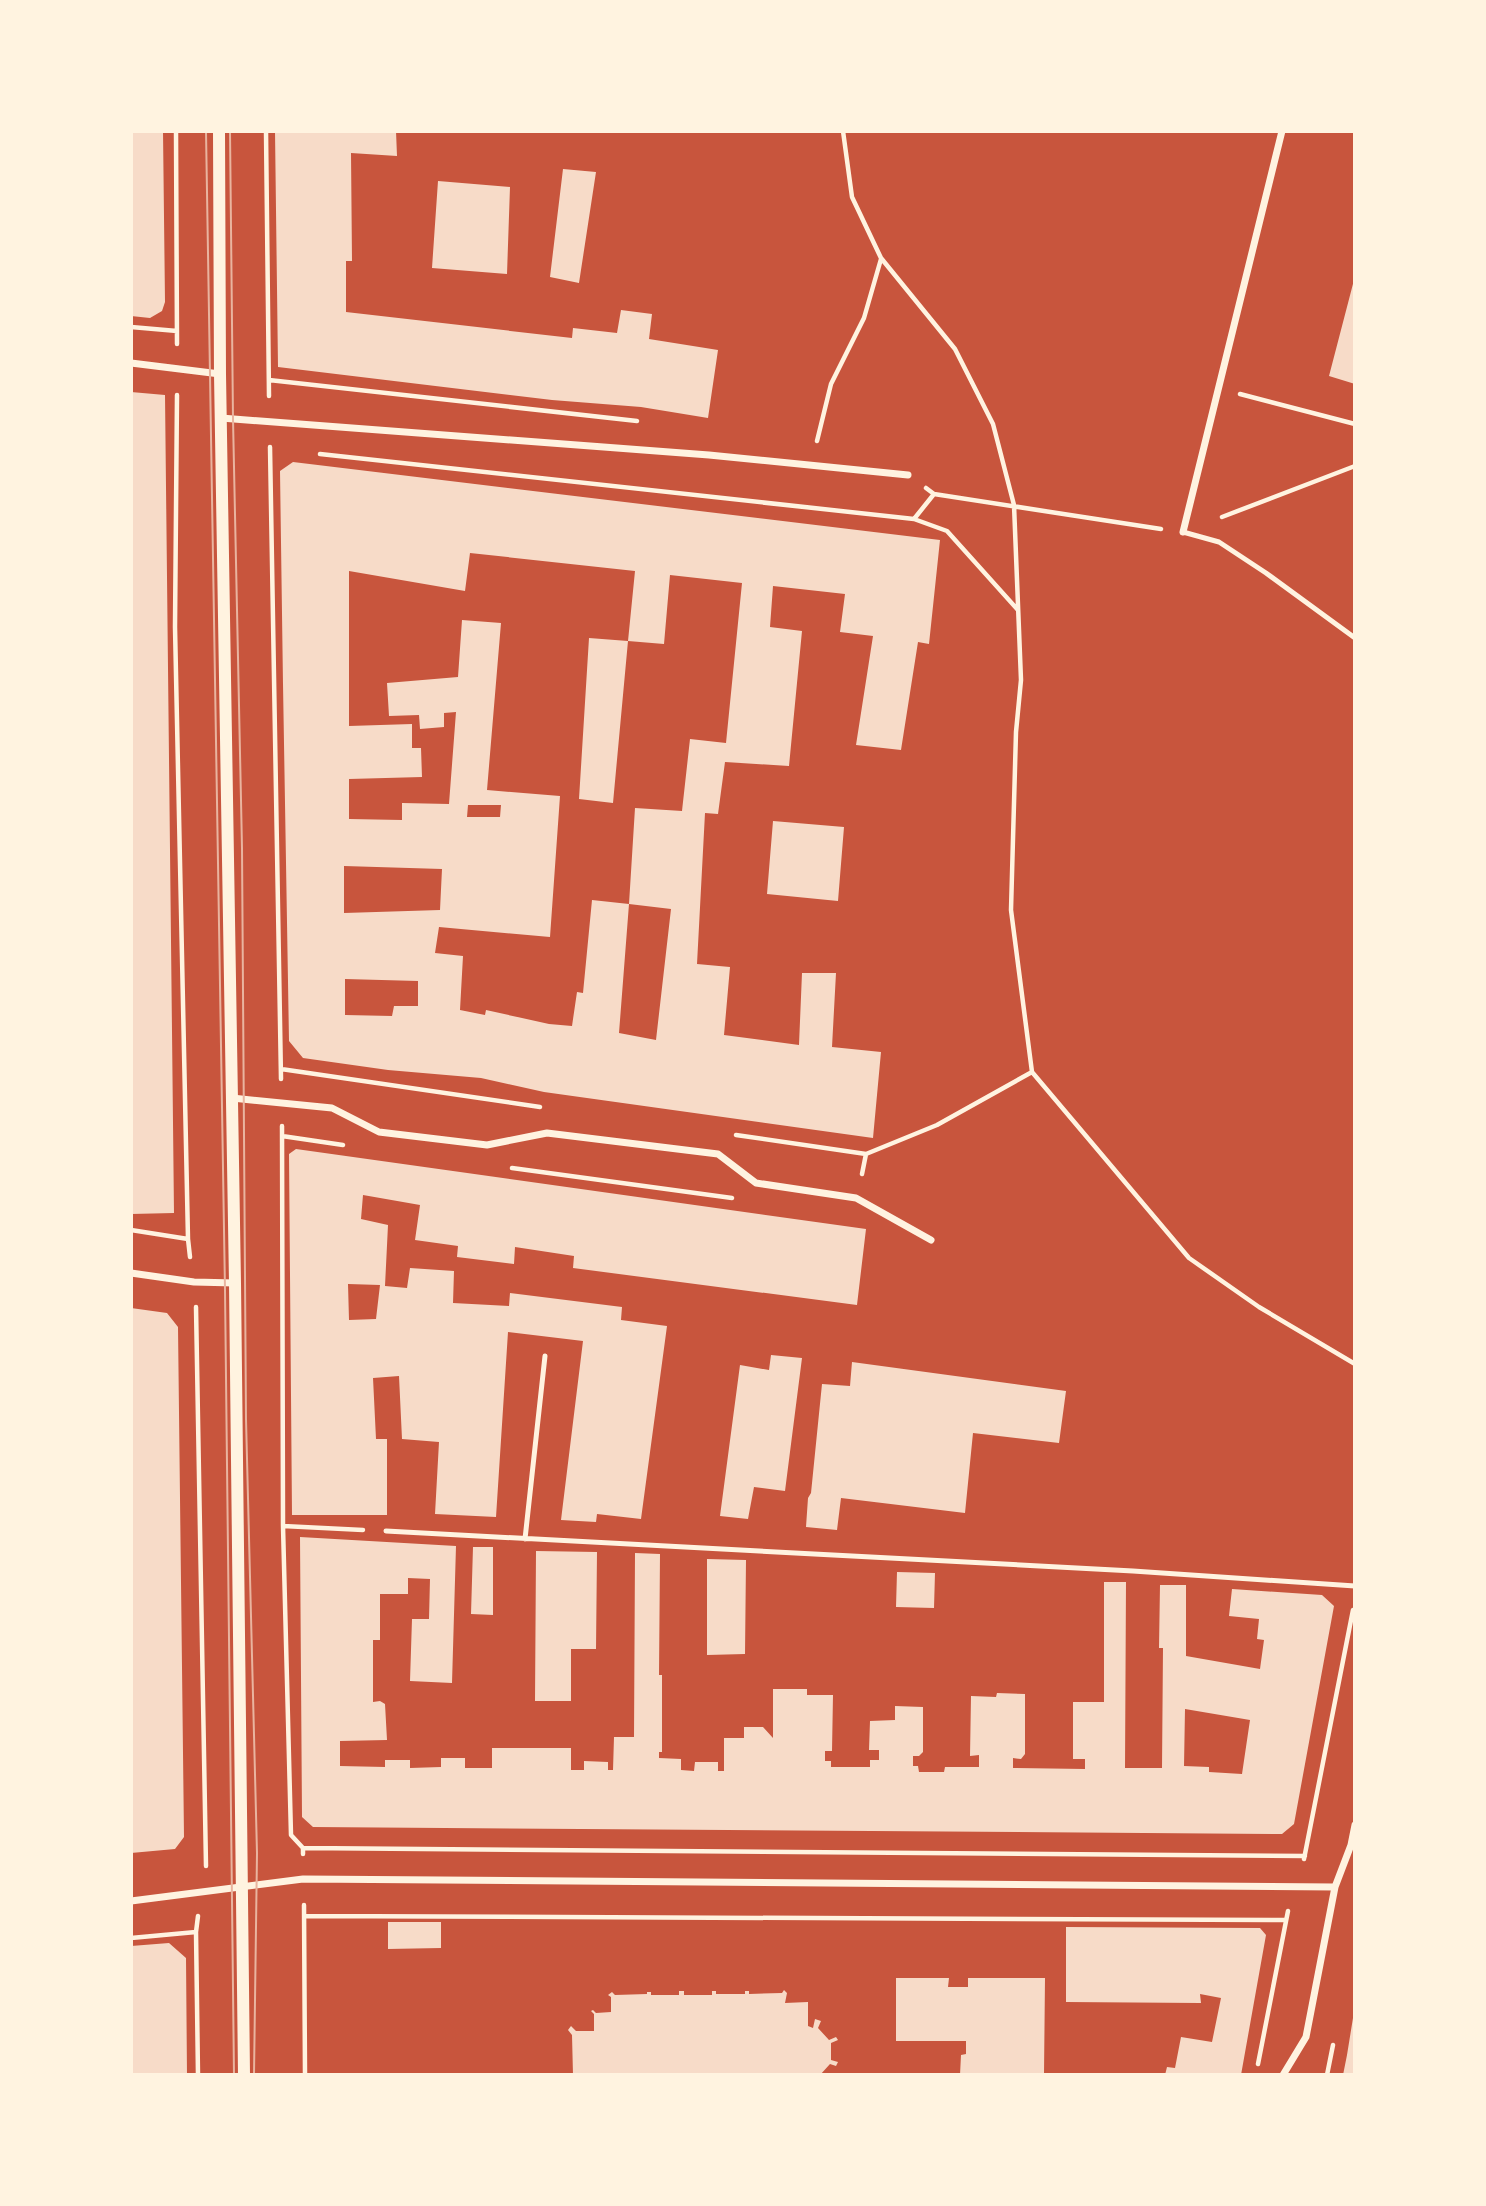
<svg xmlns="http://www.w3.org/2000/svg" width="1486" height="2206" viewBox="0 0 1486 2206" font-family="Roboto,sans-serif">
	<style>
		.building { fill: #f7dbc8; fill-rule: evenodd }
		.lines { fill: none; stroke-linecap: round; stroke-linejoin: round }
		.path { stroke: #fff3e0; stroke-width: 4.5 }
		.service { stroke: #fff3e0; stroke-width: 5 }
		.minor { stroke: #fff3e0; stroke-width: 7 }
		.tertiary { stroke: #fff3e0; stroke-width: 12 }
		.tram { stroke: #e9b49f; stroke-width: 2 }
	</style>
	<rect width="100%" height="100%" fill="#c8553d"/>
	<path class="building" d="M131,131H163L165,302L162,311L150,318L131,316Z
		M275,131H396L397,156L351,153L352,261H346V312L572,338L573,328L617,333L621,310L652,314L649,339L718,350L708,418L641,407L552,400L278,367Z
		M563,169L596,172L579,283L550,277Z
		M438,181L510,187L507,274L432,268Z
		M1354,280H1355V384L1329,376Z
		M131,392L165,395L174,1213L131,1214Z
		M293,462L940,540L929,644L918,642L901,750L856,745L873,636L840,632L845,594L773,586L770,627L802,631L789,766L725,762L718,814L705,813L697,964L730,967L724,1035L799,1045L802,973H836L832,1047L881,1052L873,1138L544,1092L481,1078L388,1070L303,1058L289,1041L283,684L280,471ZM470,553L635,571L628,641L664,644L670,575L742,583L726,743L690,739L682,811L635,808L629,904L592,900L583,993L577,992L572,1026L549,1024L486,1010L485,1015L460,1010L463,956L435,953L439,927L550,937L560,796L487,790L501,623L462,620L458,677L387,683L389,716L419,715L420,729L444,727V713L456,712L449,804L402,803V820L349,819V779L422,777L421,748H412V724L349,726V571L465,591ZM468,805H501L500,817H467ZM344,866L442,869L440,910L344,913ZM629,904L671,909L656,1040L619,1033ZM345,979L418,981V1006H394L392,1016L345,1015Z
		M589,638L628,641L613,803L579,799Z
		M773,821L844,827L838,901L767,894Z
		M296,1149L866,1229L857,1305L573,1268L574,1256L515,1247L514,1264L457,1257L458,1246L415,1240L420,1205L363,1195L361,1219L388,1225L385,1286L407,1288L410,1268L454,1271L453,1303L509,1306L510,1293L622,1307L621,1320L667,1326L641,1519L597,1514L596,1522L561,1520L583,1341L508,1332L496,1517L435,1514L439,1442L402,1439L399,1376L373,1378L376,1439H387V1515H292L289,1154ZM348,1284L380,1285L376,1319L349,1320Z
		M131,1308L167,1313L178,1327L184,1837L175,1849L131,1853Z
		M771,1355L802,1358L785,1491L754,1487L748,1519L720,1516L740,1365L769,1370Z
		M852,1362L1066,1391L1059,1443L973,1433L965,1513L841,1498L837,1530L806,1527L808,1498L811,1493L822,1384L850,1386Z
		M300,1537L456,1546L452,1683L410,1681L412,1619H429L430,1579L408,1578V1594H380V1640H373V1702L380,1701L385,1704L387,1740L340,1741V1766L385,1767V1760H410V1768L441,1767V1758H465V1768H492V1748H571V1770H584V1761L608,1762V1770H613L614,1737H634L635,1553L660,1554L659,1675H662V1752H659V1758L681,1759V1770L694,1771L695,1762H718V1771H724V1738H744V1727H763L773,1738V1689H807V1695H833L832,1751H825V1761H831V1767H870V1760H879V1750H869L870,1721L895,1720V1706L923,1707V1752L919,1756H913V1766H918L919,1772H944L945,1767H979V1755L970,1756L971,1696L996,1697L997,1693L1025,1694V1754L1021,1759L1013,1758V1768L1085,1769V1759H1073V1702H1104V1582H1126L1125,1768H1162L1163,1648H1159L1160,1585H1186V1656L1260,1669L1264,1640L1257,1639L1259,1619L1229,1616L1232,1589L1322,1595L1334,1606L1294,1824L1282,1834L313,1827L302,1817ZM1185,1709L1250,1720L1242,1774L1209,1772V1767L1184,1766Z
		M473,1547H493V1615L471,1614Z
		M536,1551L597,1552L596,1649H571V1701H535Z
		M707,1559L746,1560L745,1654L707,1655Z
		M897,1572L935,1573L934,1608L896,1607Z
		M388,1922H441V1948L388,1949Z
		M1066,1927L1260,1928L1266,1935L1241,2075H1165L1167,2067L1175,2068L1181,2037L1212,2042L1221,1998L1200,1994L1201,2003L1066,2002Z
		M169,1943L186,1958L187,2075H131V1946Z
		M896,1978H949L948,1987H968V1978H1045L1044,2075H960L961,2055L966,2054V2041H896Z
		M784,1990L787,1993L785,2003L808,2002V2026L813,2028L815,2019L821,2021L818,2028L829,2040L836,2037L838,2040L831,2043V2060L838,2062L836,2066L830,2064L820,2075H573L572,2035L568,2030L571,2026L576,2031H594V2014L591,2011L593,2010L596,2013L611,2012V1997L608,1995L612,1992L615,1995L647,1994V1992H651V1995H679V1991H684V1995H712V1991H716V1994H745V1991H749V1994L782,1993Z
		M1353,2018L1355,2075H1343L1347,2055Z"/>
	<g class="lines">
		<path class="path" d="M176,131L177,344
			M266,131L269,396
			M843,131L852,197L881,258L955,349L993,424L1014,505L1021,680L1016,732L1011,910L1032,1072L1189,1258L1259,1307L1355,1364
			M131,327L177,331
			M269,380L637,421
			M1240,394L1355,424
			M177,395L175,627L188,1239L190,1257
			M817,441L831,384L864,318L881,259
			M270,447L281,1079
			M320,454L914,519L934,494
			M926,488L934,494L1161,529
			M1222,517L1355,466
			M914,519L947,531L1018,610
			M281,1069L540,1107
			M282,1126L283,1526L291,1835L303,1848V1854
			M736,1135L866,1154
			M282,1136L343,1145
			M512,1168L732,1198
			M862,1174L866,1154L937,1125L1032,1072
			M131,1230L188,1239
			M196,1307L206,1866
			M283,1526L363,1530
			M303,1848L1305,1856
			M1304,1859L1353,1610
			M304,1905L305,2075
			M304,1916L1284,1920
			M131,1938L196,1932
			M1258,2064L1288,1911
			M198,2075L196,1932L198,1916
			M1327,2075L1333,2045"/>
		<path class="service" d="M1183,532L1219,542L1266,573L1355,638
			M386,1531L1133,1571L1355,1586
			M525,1539L545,1356"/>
		<path class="minor" d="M131,363L220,374
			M221,418L709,455L908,475
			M1183,532L1282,131
			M232,1098L332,1108L379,1132L487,1145L547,1133L718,1154L756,1183L856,1198L931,1240
			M131,1273L194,1282L235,1283
			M131,1901L303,1879L1335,1887
			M1283,2075L1306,2037L1335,1887L1351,1845L1355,1825"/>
		<path class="tertiary" d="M219,131L220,374L235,1283L244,2075"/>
		<path class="tram" d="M206,131L225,1290L234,2075
			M230,131L233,419L242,848L246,1419L257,1853L254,2075"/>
	</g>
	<rect width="1486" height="2206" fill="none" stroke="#fff3e0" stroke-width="266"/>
</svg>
